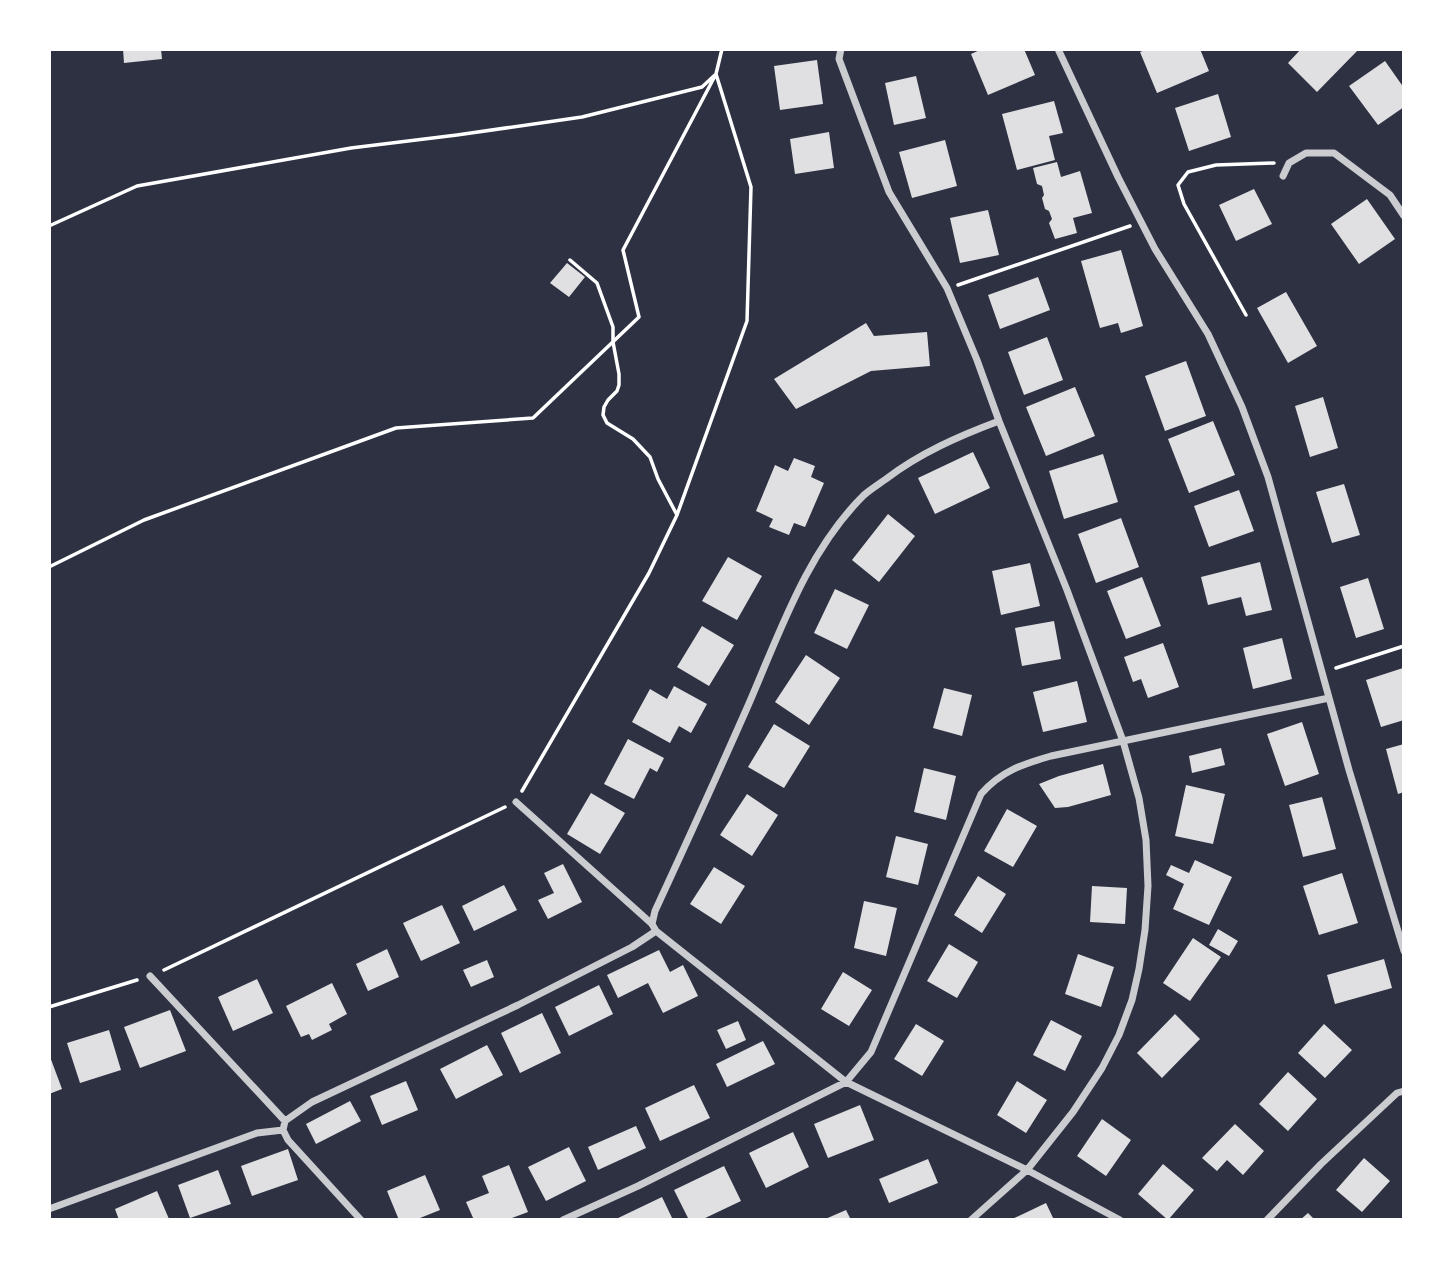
<svg xmlns="http://www.w3.org/2000/svg" width="1453" height="1269" viewBox="0 0 1453 1269" font-family="'Work Sans',sans-serif">
	<style>
		.building { fill: #e0e0e3 }
		.lines { fill: none; stroke-linecap: round; stroke-linejoin: round }
		.path { stroke: #fff; stroke-width: 3.5 }
		.minor { stroke: #caccd0; stroke-width: 7 }
	</style>
	<rect width="100%" height="100%" fill="#2d3142"/>
	<path class="building" d="M123,49H161L162,59L124,63Z
		M982,49H1024L1035,75L988,95L971,54Z
		M1148,49H1200L1209,71L1157,93L1140,52Z
		M1301,49H1359L1317,92L1288,63Z
		M817,60L823,104L780,110L774,66Z
		M1385,61L1404,88V107L1378,125L1349,86Z
		M916,76L926,118L894,125L885,83Z
		M1218,94L1231,137L1189,151L1175,108Z
		M1054,101L1063,133L1049,136L1055,160L1017,170L1002,114Z
		M829,132L834,168L795,174L790,139Z
		M945,140L957,186L912,198L899,152Z
		M1057,162L1061,177L1080,171L1092,213L1073,218L1077,233L1055,239L1049,223L1052,219L1049,211L1045,209L1042,198L1044,195L1042,186L1037,184L1033,168Z
		M1254,189L1272,224L1236,241L1219,205Z
		M1367,199L1395,239L1359,264L1331,224Z
		M988,210L999,255L960,263L950,218Z
		M1121,250L1143,326L1121,333L1118,323L1100,328L1081,261Z
		M567,263L585,277L569,297L550,283Z
		M1038,277L1050,310L1000,329L988,295Z
		M1286,292L1317,346L1288,363L1257,308Z
		M866,323L874,336L927,332L930,366L871,371L796,409L774,379Z
		M1047,337L1063,380L1024,395L1008,352Z
		M1186,361L1206,416L1165,431L1145,376Z
		M1075,387L1095,436L1046,456L1026,407Z
		M1323,397L1338,448L1310,457L1295,406Z
		M1213,421L1235,475L1189,493L1168,439Z
		M973,452L990,488L935,514L918,478Z
		M1103,454L1118,502L1064,519L1049,471Z
		M794,458L815,466L811,477L824,483L805,527L794,523L789,535L769,527L773,519L756,511L775,465L788,471Z
		M1344,484L1360,535L1332,543L1316,492Z
		M1239,490L1254,531L1209,547L1194,506Z
		M888,514L915,536L879,582L852,560Z
		M1121,518L1139,567L1096,583L1078,534Z
		M728,557L762,576L737,620L702,601Z
		M1260,562L1272,610L1246,616L1241,597L1208,605L1201,577Z
		M1030,563L1040,606L1001,615L992,571Z
		M1142,577L1161,626L1126,639L1107,591Z
		M1368,578L1384,629L1356,638L1340,587Z
		M835,589L869,605L847,649L814,633Z
		M1054,621L1061,659L1022,666L1015,628Z
		M702,626L734,645L709,686L677,667Z
		M1282,638L1292,679L1253,689L1243,648Z
		M1163,643L1179,687L1148,698L1141,679L1133,682L1124,657Z
		M806,655L840,678L809,725L775,702Z
		M1403,668L1404,720L1381,727L1366,680Z
		M1077,681L1087,722L1043,732L1033,692Z
		M674,686L707,704L691,733L679,726L670,743L632,722L650,689L667,699Z
		M944,688L972,695L962,736L933,728Z
		M1302,722L1319,774L1285,786L1267,734Z
		M774,724L810,746L784,788L748,767Z
		M628,739L664,758L657,772L650,768L634,799L604,784Z
		M1404,744V792L1398,794L1386,749Z
		M1221,748L1225,765L1192,773L1189,756Z
		M1103,764L1111,795L1068,807L1055,808L1039,784L1059,776Z
		M924,768L956,776L946,820L914,812Z
		M1186,785L1225,794L1213,844L1175,836Z
		M591,793L625,813L600,854L567,834Z
		M747,794L778,815L752,856L720,835Z
		M1322,797L1336,849L1303,857L1289,805Z
		M1007,809L1037,826L1013,867L984,851Z
		M896,836L928,844L918,885L886,877Z
		M1195,860L1232,877L1209,925L1173,909L1184,884L1166,875L1171,865L1189,873Z
		M563,864L582,902L548,919L538,900L554,893L544,873Z
		M714,867L745,886L721,924L690,904Z
		M1342,873L1358,923L1319,935L1303,886Z
		M978,876L1006,894L982,933L954,915Z
		M504,885L517,910L474,931L462,906Z
		M1092,886L1127,888L1125,924L1090,922Z
		M864,901L897,908L886,956L854,948Z
		M442,905L460,943L421,961L403,923Z
		M1218,929L1238,941L1229,956L1209,945Z
		M1193,938L1221,957L1190,1001L1163,983Z
		M949,944L978,962L957,998L927,981Z
		M387,949L399,977L368,991L356,964Z
		M659,950L670,972L683,965L698,996L663,1013L648,983L618,998L607,975Z
		M1078,954L1114,967L1101,1007L1065,994Z
		M1384,959L1392,988L1335,1004L1327,975Z
		M487,960L494,977L471,987L463,970Z
		M843,972L872,990L849,1026L821,1009Z
		M257,979L273,1013L233,1031L218,997Z
		M332,983L347,1014L329,1024L332,1030L312,1040L309,1034L301,1037L286,1006Z
		M599,985L613,1014L569,1036L555,1007Z
		M170,1010L186,1051L140,1068L124,1027Z
		M542,1013L561,1053L520,1073L501,1033Z
		M1175,1014L1200,1039L1162,1078L1137,1053Z
		M1051,1020L1082,1036L1065,1071L1033,1055Z
		M738,1021L746,1040L726,1049L717,1030Z
		M916,1024L944,1041L922,1076L894,1059Z
		M1324,1024L1352,1050L1325,1078L1298,1053Z
		M109,1030L121,1070L80,1083L67,1043Z
		M763,1041L775,1064L727,1087L716,1064Z
		M487,1045L503,1075L456,1099L440,1069Z
		M49,1054L62,1089L49,1094Z
		M1288,1072L1317,1099L1288,1131L1259,1104Z
		M406,1081L418,1110L382,1125L370,1096Z
		M1017,1081L1047,1100L1026,1133L997,1115Z
		M694,1085L710,1118L660,1141L645,1108Z
		M350,1101L361,1121L316,1144L306,1124Z
		M860,1105L874,1140L828,1158L814,1124Z
		M1102,1119L1131,1140L1106,1176L1077,1156Z
		M1235,1124L1264,1151L1243,1175L1227,1160L1217,1171L1202,1158Z
		M636,1126L646,1148L598,1170L588,1147Z
		M793,1132L809,1167L766,1188L749,1153Z
		M569,1147L586,1181L546,1201L528,1167Z
		M288,1149L298,1180L252,1196L241,1166Z
		M1364,1158L1390,1181L1362,1212L1336,1190Z
		M928,1159L938,1183L889,1203L879,1179Z
		M1163,1164L1194,1190L1168,1220L1138,1194Z
		M509,1165L528,1212L507,1220H474L466,1202L489,1193L482,1176Z
		M724,1166L741,1201L701,1220H689L674,1190Z
		M218,1170L231,1204L190,1218L178,1185Z
		M425,1175L440,1210L415,1220H399L387,1191Z
		M157,1191L169,1219L119,1220L115,1209Z
		M662,1197L673,1220H614L639,1208Z
		M1046,1203L1054,1220H1010L1023,1214Z
		M846,1210L851,1220H823Z
		M1308,1213L1315,1220H1300Z"/>
	<g class="lines">
		<path class="path" d="M49,226L137,186L351,148L457,135L582,117L702,87L716,74L722,49
			M570,260L597,283L613,327V342L619,374V385L617,391L608,400L604,407L603,415L607,423L633,439L650,457L658,479L677,515
			M958,285L1130,226
			M1246,315L1184,204L1178,185L1188,172L1216,165L1274,163
			M49,567L144,520L396,428L533,418L639,317L623,250L716,74
			M1336,668L1404,646
			M522,791L649,573L677,515L747,321L751,187L716,74
			M164,970L505,807
			M49,1007L137,980"/>
		<path class="minor" d="M841,49L839,59L889,192L947,288L977,360L999,421L1067,590L1123,741L1139,798L1146,840L1148,886L1145,930L1139,969L1132,1000L1119,1035L1102,1068L1073,1112L1027,1170L971,1220
			M1058,49L1118,177L1155,249L1208,334L1242,407L1268,477L1349,770L1404,951
			M1283,176L1289,163L1306,153H1334L1390,195L1404,216
			M516,802L652,924L656,931L846,1082L1027,1170L1120,1220
			M652,924L655,911C686,844 717,776 747,708C779,635 806,552 864,495C871,489 879,484 886,479C920,453 959,436 999,421
			M150,976L285,1121L283,1130L288,1140L361,1220
			M285,1121L312,1102L518,1005L632,947L656,931
			M49,1209L257,1133L283,1130
			M563,1220L638,1186L846,1082L871,1052L981,794C1001,771 1023,764 1051,756L1329,698
			M1267,1220L1321,1164L1397,1093L1404,1091"/>
	</g>
	<rect width="1453" height="1269" fill="none" stroke="#ffffff" stroke-width="102"/>
</svg>
